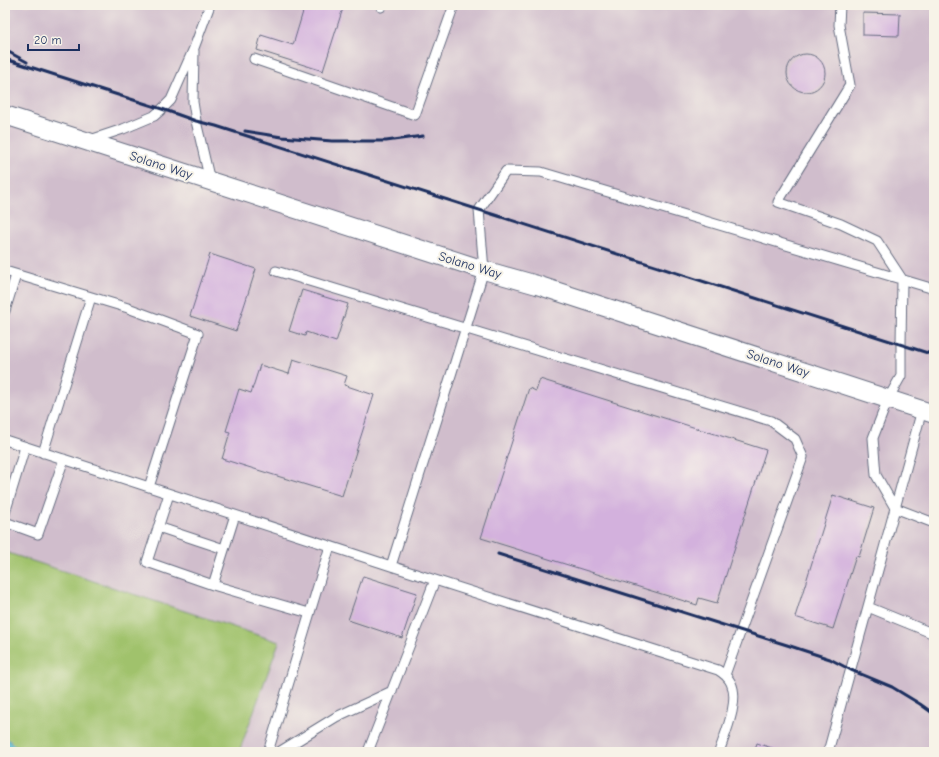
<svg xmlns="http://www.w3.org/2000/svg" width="939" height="757" viewBox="0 0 939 757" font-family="'Comic Neue',sans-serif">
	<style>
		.industrial { fill: #d0bdcc }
		.green { fill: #a0c26c; stroke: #5e7865 }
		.water { fill: #4eb4cd; stroke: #347296 }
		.building { fill: #d3b1dd }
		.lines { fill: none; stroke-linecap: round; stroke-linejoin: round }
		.service-casing { stroke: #676d81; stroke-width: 11 }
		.minor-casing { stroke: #676d81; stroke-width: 20 }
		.service { stroke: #fff; stroke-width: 9 }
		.minor { stroke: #fff; stroke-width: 18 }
		.rail { stroke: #1b2f5e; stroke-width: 3 }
		.labels { text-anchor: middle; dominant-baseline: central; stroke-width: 4; stroke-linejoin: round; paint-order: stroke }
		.street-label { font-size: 13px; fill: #1b2f5e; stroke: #f7f3e8 }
	</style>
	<rect width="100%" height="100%" fill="#f7f3e8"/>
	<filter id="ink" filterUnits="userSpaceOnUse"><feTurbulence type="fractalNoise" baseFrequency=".025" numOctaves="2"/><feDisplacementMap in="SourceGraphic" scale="8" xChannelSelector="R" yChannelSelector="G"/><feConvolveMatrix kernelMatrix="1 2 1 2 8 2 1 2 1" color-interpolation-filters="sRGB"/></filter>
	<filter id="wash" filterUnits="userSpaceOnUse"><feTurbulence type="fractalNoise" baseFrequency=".012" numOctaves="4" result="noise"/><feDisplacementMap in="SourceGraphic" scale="16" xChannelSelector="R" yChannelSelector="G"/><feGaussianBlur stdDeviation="0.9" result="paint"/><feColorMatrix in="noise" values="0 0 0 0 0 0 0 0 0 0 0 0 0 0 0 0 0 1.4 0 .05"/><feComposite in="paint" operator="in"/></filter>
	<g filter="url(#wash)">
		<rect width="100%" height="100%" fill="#f3dfc3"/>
		<path class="industrial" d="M5,5H934V752H239L279,642L5,552Z"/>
		<path class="green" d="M5,552L279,642L239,752H21L5,736Z"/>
		<path class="water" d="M5,736L21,752H5Z"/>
		<g id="blocks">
			<path class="building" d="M305,5H344L323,71L257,50L261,35L293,45Z
				M863,13L900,14L899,36L863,35Z
				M787 73a19 19 0 1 1 38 0a19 19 0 1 1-38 0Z
				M210,254L256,269L236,331L190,316Z
				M302,290L348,304L336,342L306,332L305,336L289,331Z
				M293,359L347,376L344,385L374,395L342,496L222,459L230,432L226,431L239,389L251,393L260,365L289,374Z
				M540,379L766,450L717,603L699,598L697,605L481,538L529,388L536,391Z
				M833,495L874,508L859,557L856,556L833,629L795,617Z
				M363,576L417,593L402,638L348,620Z
				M757,743L784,752H754Z"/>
		</g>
	</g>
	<g filter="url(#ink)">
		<use href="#blocks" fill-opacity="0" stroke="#676d81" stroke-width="1"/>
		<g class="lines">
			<g class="service-casing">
				<path id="service" d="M840,5L839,25L850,85L778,202L841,224L877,241L902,279L901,344V376L888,399L873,438L876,475L895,508L934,523
					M381,7L382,5
					M194,51L193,102L196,121L210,181
					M254,59L415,115L454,5
					M90,140L123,129L154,116L162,109L171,100L194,48L210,5
					M5,271L128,308L198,334L149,487
					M276,271L771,421L795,439L803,457L725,675
					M5,311L16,275
					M5,440L391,566L484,270L479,210L506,171L541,172L934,289
					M43,453L91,297
					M169,494L147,562L213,585L235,515
					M5,513L25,447
					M5,522L38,534L64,459
					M158,527L224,549
					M391,566L718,670C723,673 728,677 731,683C740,701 725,734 719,752
					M213,585L309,613
					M868,607L934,634
					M268,752L330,546
					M279,752L336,717L392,691
					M373,752L369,749L435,580
					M828,752L922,410"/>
			</g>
			<g class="minor-casing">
				<path id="minor" d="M5,115L210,181L484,270L537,285L934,414"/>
			</g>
			<use href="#service" class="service"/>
			<use href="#minor" class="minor"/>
			<path class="rail" d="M5,50L27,62
				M5,59L162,109L196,121L216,126L934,355
				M245,131L282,137L332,141H386L423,136
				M498,554L787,645L830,659L851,670L892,687L920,704L934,714"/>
		</g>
	</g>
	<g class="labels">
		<g class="street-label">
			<text transform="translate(161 165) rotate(18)">Solano Way</text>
			<text transform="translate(470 265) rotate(17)">Solano Way</text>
			<text transform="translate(778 363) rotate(18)">Solano Way</text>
		</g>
	</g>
	<rect width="939" height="757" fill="none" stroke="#f7f3e8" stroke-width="20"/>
	<path d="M28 44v6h51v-6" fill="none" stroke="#1b2f5e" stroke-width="2"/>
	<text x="34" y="44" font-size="12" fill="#1b2f5e" stroke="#f7f3e8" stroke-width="3" paint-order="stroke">20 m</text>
</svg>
